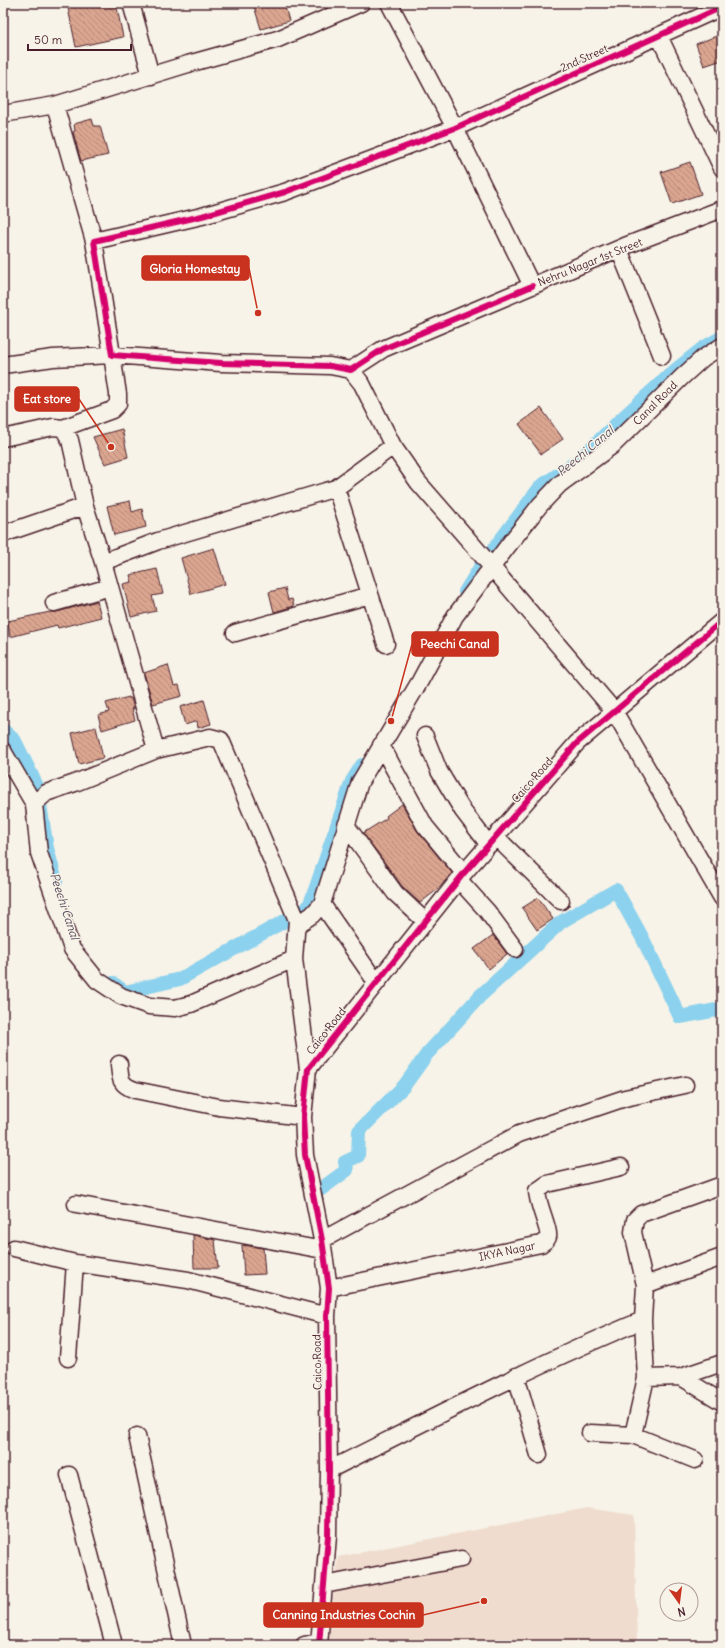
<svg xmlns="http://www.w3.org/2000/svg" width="725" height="1648" viewBox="0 0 725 1648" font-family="Delius,sans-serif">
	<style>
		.built { fill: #efdcce }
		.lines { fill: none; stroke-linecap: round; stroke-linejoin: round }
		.canal { stroke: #8cd1ed; stroke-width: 14 }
		.building { fill: url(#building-back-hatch); stroke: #4a1f2b }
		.minor-casing { stroke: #4a1f2b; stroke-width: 19 }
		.minor { stroke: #f7f3e8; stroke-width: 16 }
		.cycleway-casing { stroke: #f7f3e8; stroke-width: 8 }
		.cycleway { stroke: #d6006c; stroke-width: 6 }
		.labels { text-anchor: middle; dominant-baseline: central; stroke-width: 3; stroke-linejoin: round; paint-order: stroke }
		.street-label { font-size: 11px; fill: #4a1f2b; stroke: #f7f3e8 }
		.water-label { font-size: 12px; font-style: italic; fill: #5a4c5c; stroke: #f7f3e8 }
		.leader { fill: none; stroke: #c8321e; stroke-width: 1.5 }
		.callout-dot { fill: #c8321e; stroke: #f7f3e8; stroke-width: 1.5 }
		.callout { fill: #c8321e; stroke: #c8321e; stroke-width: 1.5 }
		.callout-label { font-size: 12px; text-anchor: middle; font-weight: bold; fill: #fff }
	</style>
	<defs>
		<pattern id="building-back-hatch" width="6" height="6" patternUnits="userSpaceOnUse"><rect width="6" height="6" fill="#dba690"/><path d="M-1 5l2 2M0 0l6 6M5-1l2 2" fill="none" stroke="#b48776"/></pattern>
	</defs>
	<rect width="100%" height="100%" fill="#f7f3e8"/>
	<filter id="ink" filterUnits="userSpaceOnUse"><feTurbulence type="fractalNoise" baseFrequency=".025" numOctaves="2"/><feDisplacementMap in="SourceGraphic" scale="8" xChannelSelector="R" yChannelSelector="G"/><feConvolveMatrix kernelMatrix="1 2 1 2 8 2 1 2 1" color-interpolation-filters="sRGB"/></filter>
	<g filter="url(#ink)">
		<path class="built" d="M587,1508L634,1515L637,1645H328L338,1557Z"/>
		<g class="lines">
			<path class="canal" d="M465,592L481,566L541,486L578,461L618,422L673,372L703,348L722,337
				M3,730L15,741L37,786L47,848L56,881
				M113,983L125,992L180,979L308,908L313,896L352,781L362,765
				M321,1189L347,1170L345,1162L358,1156L359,1131L404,1086L427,1054L480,996L561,922L616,890L643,939L680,1017L722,1009"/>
		</g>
		<path class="building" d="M67,3H116L123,37L76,47Z
			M253,3H284L289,21L261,29Z
			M719,35L722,43V60L704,66L696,44Z
			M92,119L94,126H100L108,155L81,161L73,132L75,131L74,124Z
			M690,162L701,194L672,204L661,172Z
			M541,408L563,439L541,454L519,424Z
			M122,429L128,457L105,464L93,437Z
			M130,501L132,512L142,509L146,527L114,535L107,506Z
			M214,548L225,584L191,594L181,558Z
			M157,569L163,594L152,596L156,611L131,617L123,584L132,582L130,575Z
			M285,588L288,600L292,599L294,606L274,612L269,592Z
			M97,601L101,617L58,628L57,625L10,637L8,621L50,612H57Z
			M168,665L174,686L179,685L182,696L153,704L144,673Z
			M129,697V698H131L134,709H132L135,720L102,730L98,715L109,712L106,703Z
			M204,700L211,724L198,728L197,721L185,725L180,707Z
			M96,727L103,758L79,764L72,733Z
			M402,804L418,832L452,873L438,889L420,903L402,886L363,833L387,818L386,816Z
			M538,898L553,919L537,930L522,908Z
			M493,935L507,954L489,969L474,949Z
			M193,1235L215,1240L218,1268H194Z
			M242,1245L263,1248L265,1274L244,1275Z"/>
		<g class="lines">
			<g class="minor-casing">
				<path id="minor" d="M131,3L151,76
					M389,3L455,128L532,286L625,246L722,209
					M659,36L722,168
					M55,105L94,241
					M3,114L55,105L188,64L278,39L361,3
					M619,249L662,356
					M532,286L383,349L351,370L330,366L221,363L112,355L94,241L202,216L285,192L455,128L722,7
					M3,365L53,358L112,355L118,394V404L112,410L63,428
					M351,370L362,384L393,446L418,482L479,552L614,711L722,898
					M3,438L53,427L63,428L70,440L85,506L103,562
					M336,488L393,446
					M3,534L85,506
					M54,603L110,587
					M235,633L370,595
					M425,736L439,771L463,811L489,845
					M381,745L425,826L464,873
					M156,750L103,562L158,541L336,488L386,644
					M3,751L34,804L39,853L72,949L97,980L121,996L149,1006L175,1008L191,1004L294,959
					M34,804L46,793L75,783L156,750L210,737L221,740L297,920L294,959L308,1069
					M346,825L395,893L425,921
					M496,837L561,901
					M459,880L487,911L515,949
					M297,925L312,915L322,904
					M376,982L322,904L360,782L420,681L455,616L507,547L540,505L560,484L613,445L682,377L703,358L722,346
					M119,1064C120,1079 120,1085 135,1090L219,1107L303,1117
					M76,1204L323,1250
					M322,1240L519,1134L625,1098L685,1085
					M14,1248L75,1263L188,1280L327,1316
					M645,1285L633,1232L635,1220L641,1214L722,1185
					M329,1288L541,1244C543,1242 547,1241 548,1237C550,1230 537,1203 537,1191L547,1184L621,1167
					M643,1320L646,1378L633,1435L695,1460
					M68,1358L75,1263
					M516,1376L539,1455
					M681,1377L722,1363
					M646,1378L681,1377L722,1402
					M590,1433L633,1435
					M137,1436L183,1645
					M329,1470C433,1418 536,1364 643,1320L645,1285L722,1257
					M69,1475L114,1645
					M324,1585L461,1559
					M304,1645L319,1642
					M319,1645L328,1536L329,1470L327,1316L329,1288L322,1240L305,1155L303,1117L308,1069L464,873L577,743L722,621"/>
			</g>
			<use href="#minor" class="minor"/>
			<g class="cycleway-casing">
				<path id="cycleway" d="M532,286L383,349L351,370L330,366L221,363L112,355L94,241L202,216L285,192L455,128L722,7
					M319,1645L328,1536L329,1470L327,1316L329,1288L322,1240L305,1155L303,1117L308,1069L464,873L577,743L722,621"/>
			</g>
			<use href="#cycleway" class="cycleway"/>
		</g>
	</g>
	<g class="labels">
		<g class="street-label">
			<text transform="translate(584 58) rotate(-24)">2nd Street</text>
			<text transform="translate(590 262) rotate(-22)">Nehru Nagar 1st Street</text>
			<text transform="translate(655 403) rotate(-45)">Canal Road</text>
			<text transform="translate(532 780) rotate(-49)">Caico Road</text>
			<text transform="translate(326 1031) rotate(-52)">Caico Road</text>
			<text transform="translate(507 1251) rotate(-12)">IKYA Nagar</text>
			<text transform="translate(317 1362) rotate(-91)">Caico Road</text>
		</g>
		<g class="water-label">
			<text transform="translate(585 451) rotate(-40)">Peechi Canal</text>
			<text transform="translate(65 906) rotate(72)">Peechi Canal</text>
		</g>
	</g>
	<path class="leader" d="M258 313L249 268M111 447L79 399M391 721L412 644M484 1601L423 1615"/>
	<g class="callout-dot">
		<circle cx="258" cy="313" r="4"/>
		<circle cx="111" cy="447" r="4"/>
		<circle cx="391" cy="721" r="4"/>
		<circle cx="484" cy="1601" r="4"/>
	</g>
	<g class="callout">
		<rect x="142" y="256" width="107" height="24" rx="4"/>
		<rect x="15" y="387" width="64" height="24" rx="4"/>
		<rect x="412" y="632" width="86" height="24" rx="4"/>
		<rect x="264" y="1603" width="159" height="24" rx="4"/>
	</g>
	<g class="callout-label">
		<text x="195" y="273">Gloria Homestay</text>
		<text x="47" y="403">Eat store</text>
		<text x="455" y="648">Peechi Canal</text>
		<text x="344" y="1619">Canning Industries Cochin</text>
	</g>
	<rect width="725" height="1648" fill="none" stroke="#f7f3e8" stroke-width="16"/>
	<rect x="8" y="8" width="709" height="1632" fill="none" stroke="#4a1f2b" stroke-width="1.5" filter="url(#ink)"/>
	<g transform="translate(679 1602) rotate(166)"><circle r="19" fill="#f7f3e8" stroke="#b29e9c"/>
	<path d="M0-3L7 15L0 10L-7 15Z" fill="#c8321e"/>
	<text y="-6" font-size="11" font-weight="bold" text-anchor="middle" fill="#4a1f2b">N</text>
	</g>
	<path d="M28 44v6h103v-6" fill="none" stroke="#4a1f2b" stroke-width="2"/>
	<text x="34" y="44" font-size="12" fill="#4a1f2b" stroke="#f7f3e8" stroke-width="3" paint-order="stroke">50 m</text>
</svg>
